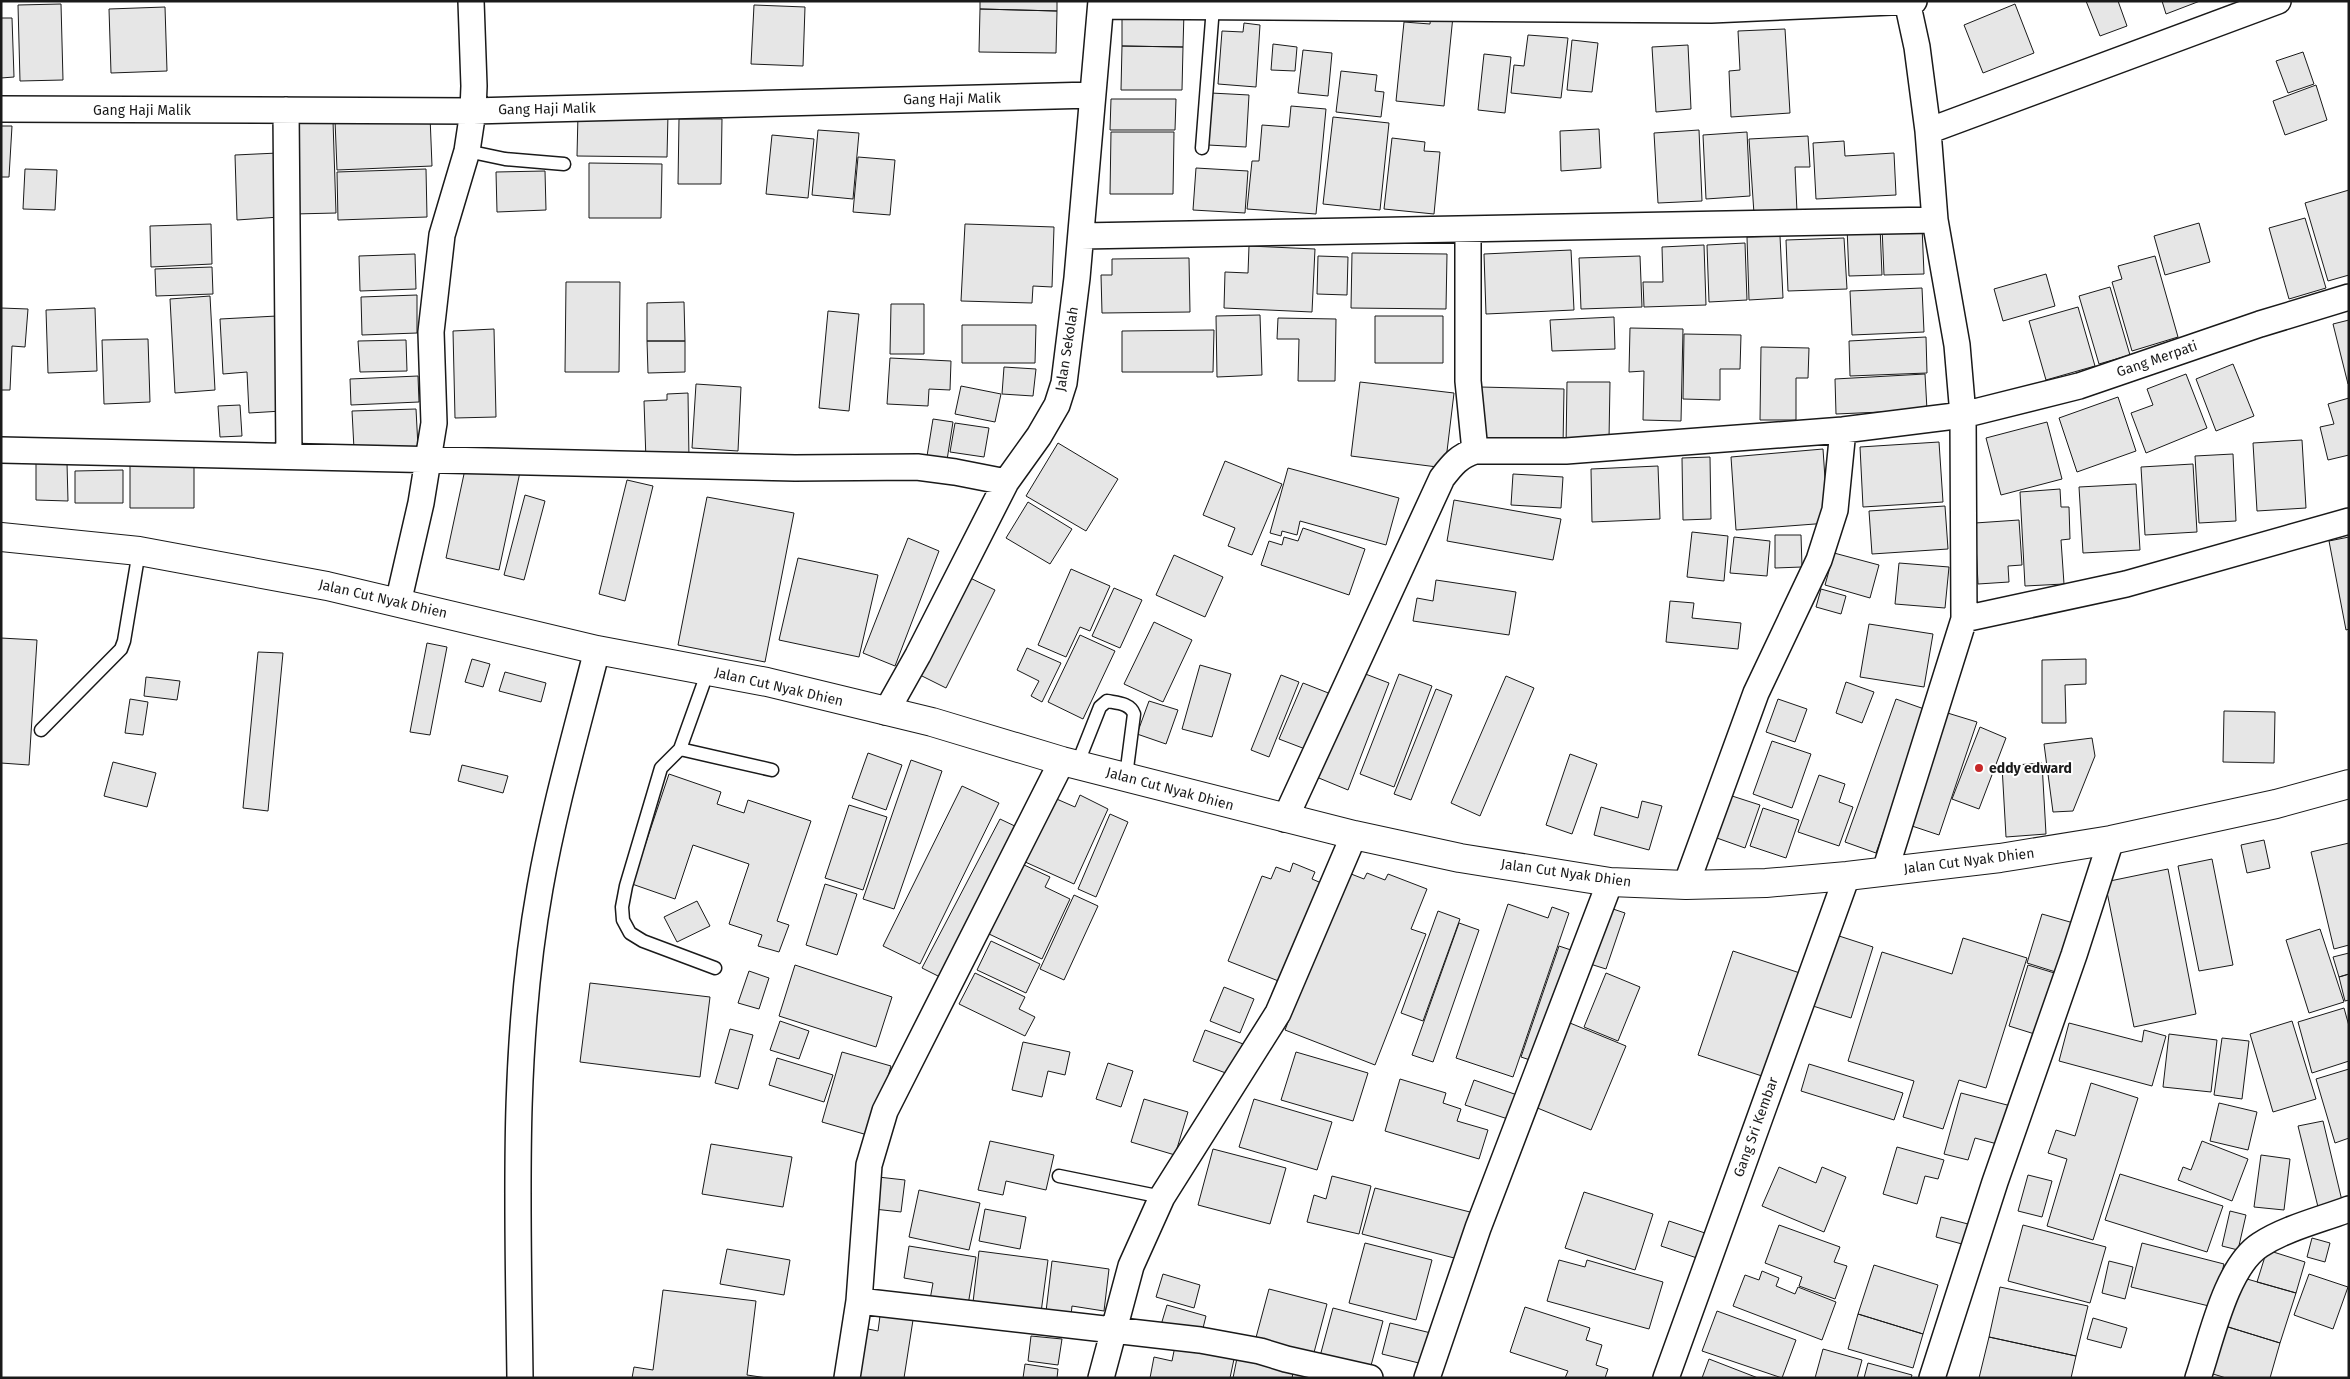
<svg xmlns="http://www.w3.org/2000/svg" width="2350" height="1379" viewBox="0 0 2350 1379" font-family="'Fira Sans',sans-serif">
	<style>
		.building { fill: #e6e6e6; stroke: #1a1a1a }
		.lines { fill: none; stroke-linecap: round; stroke-linejoin: round }
		.lane-casing { stroke: #1a1a1a; stroke-width: 15 }
		.street-casing { stroke: #1a1a1a; stroke-width: 28 }
		.primary-casing { stroke: #1a1a1a; stroke-width: 30 }
		.lane { stroke: #fff; stroke-width: 12 }
		.street { stroke: #fff; stroke-width: 25 }
		.primary { stroke: #fff; stroke-width: 28 }
		.poi-dot { fill: #c62828; stroke: #fff; stroke-width: 2 }
		.labels { text-anchor: middle; dominant-baseline: central; stroke-width: 4; stroke-linejoin: round; paint-order: stroke }
		.street-label { font-size: 14px; fill: #1a1a1a; stroke: #fff }
		.poi-label { font-size: 14px; font-weight: bold; fill: #1a1a1a; stroke: #fff; text-anchor: start }
	</style>
	<rect width="100%" height="100%" fill="#fff"/>
	<path class="building" d="M980,1H1057V11L980,9Z
		M2086,1H2118L2127,26L2100,36Z
		M2162,1H2200L2166,14Z
		M61,4L63,80L20,81L18,5Z
		M2015,4L2034,53L1983,73L1964,25Z
		M754,5L805,7L803,66L751,64Z
		M165,7L167,71L111,73L109,9Z
		M980,9L1057,11L1056,53L979,52Z
		M1122,12H1184L1183,47L1122,46Z
		M1431,13L1453,16L1444,106L1396,101L1404,22L1430,24Z
		M1,18H12L14,77L1,78Z
		M1244,23L1260,25L1256,87L1218,84L1222,31L1243,32Z
		M1785,29L1790,113L1731,117L1729,71L1740,70L1738,31Z
		M1528,35L1568,38L1561,98L1511,93L1514,65L1524,66Z
		M1572,40L1598,43L1592,92L1567,90Z
		M1273,44L1297,47L1295,71L1271,70Z
		M1688,45L1691,109L1656,112L1652,47Z
		M1122,46L1183,47L1182,90H1121Z
		M1303,50L1332,53L1328,96L1298,93Z
		M2303,52L2314,84L2288,93L2276,61Z
		M1484,54L1511,57L1505,113L1478,110Z
		M1341,71L1377,75L1375,91L1384,92L1381,117L1336,112Z
		M2316,85L2327,120L2285,135L2273,101Z
		M1211,93L1249,95L1246,147L1208,145Z
		M1111,99H1176L1175,130H1110Z
		M1291,106L1326,109L1316,214L1247,209L1252,161H1259L1262,125L1289,127Z
		M578,114H668L667,157L577,156Z
		M430,116L432,166L337,170L335,120Z
		M1333,117L1389,123L1380,210L1323,204Z
		M679,119H722L721,184H678Z
		M333,121L336,213L294,214L291,123Z
		M1,126H12L9,177H1Z
		M1599,129L1601,168L1561,171L1560,131Z
		M818,130L859,133L853,199L812,195Z
		M1699,130L1702,201L1658,203L1654,133Z
		M1111,132H1174L1173,194H1110Z
		M1747,132L1750,196L1706,199L1703,135Z
		M772,135L814,139L808,198L766,194Z
		M1808,136L1810,167H1795L1797,212L1754,214L1749,139Z
		M1392,138L1425,142L1424,151L1440,152L1434,214L1384,209Z
		M1844,141L1845,156L1894,153L1896,195L1816,199L1813,143Z
		M278,153L280,217L237,220L235,155Z
		M858,157L895,160L890,215L853,212Z
		M589,163L662,164L661,218H589Z
		M1196,168L1248,171L1245,213L1193,210Z
		M25,169L57,170L55,210L23,209Z
		M426,169L427,217L338,220L337,172Z
		M545,171L546,210L497,212L496,172Z
		M2349,190V275L2328,281L2305,203Z
		M2305,218L2326,288L2289,299L2269,228Z
		M2199,223L2210,262L2165,275L2154,236Z
		M211,224L212,264L151,267L150,226Z
		M965,224L1054,227L1052,287L1033,286L1032,303L961,301Z
		M1880,226L1882,275L1849,276L1847,227Z
		M1922,226L1924,274L1884,275L1882,227Z
		M1780,236L1783,298L1749,300L1747,237Z
		M1844,238L1847,289L1788,291L1786,240Z
		M1745,243L1747,300L1709,302L1707,245Z
		M1704,245L1706,305L1644,307L1643,282H1663L1662,247Z
		M1249,246L1315,249L1312,312L1224,308L1225,272L1248,273Z
		M1571,250L1574,310L1486,314L1484,254Z
		M1352,253L1447,254L1446,309L1351,308Z
		M415,254L416,289L360,291L359,256Z
		M1318,256L1348,257L1347,295L1317,294Z
		M1640,256L1642,307L1581,309L1579,258Z
		M2155,256L2178,337L2132,351L2112,282L2122,279L2118,266Z
		M1189,258L1190,312L1102,313L1101,275H1112V259Z
		M212,267L213,294L156,296L155,269Z
		M2046,274L2055,306L2003,321L1994,289Z
		M566,282H620L619,372H565Z
		M2110,287L2130,355L2099,364L2079,296Z
		M1922,288L1924,332L1852,335L1850,291Z
		M417,295V333L362,335L361,297Z
		M210,296L215,390L175,393L170,299Z
		M684,302L685,341H647V303Z
		M891,304H924V354H890Z
		M2078,307L2095,366L2046,380L2029,321Z
		M1,308L28,309L25,347L12,346L10,390H1Z
		M95,308L97,371L48,373L46,310Z
		M828,311L859,314L849,411L819,408Z
		M1260,315L1262,375L1217,377L1216,316Z
		M277,316L282,411L249,413L247,372L223,374L220,319Z
		M1375,316H1443V363H1375Z
		M1614,317L1615,349L1552,351L1550,320Z
		M1278,318L1336,319L1335,381H1298L1299,339H1277Z
		M2349,320V384H2348L2333,324Z
		M962,325H1036L1035,363H962Z
		M1630,328L1683,329L1681,421L1643,420L1644,371L1629,372Z
		M494,329L496,417L455,418L453,331Z
		M1214,330L1213,372H1122V331Z
		M1684,334L1741,335L1740,369H1720V400L1683,399Z
		M1926,337L1927,373L1850,376L1849,341Z
		M148,339L150,402L104,404L102,340Z
		M406,340L407,371L360,372L358,341Z
		M647,341H685V372L648,373Z
		M1761,347L1809,348L1808,378H1796V420H1760Z
		M890,358L951,361L950,390L929,389L928,406L887,404Z
		M2233,364L2254,416L2216,431L2196,379Z
		M1004,367L1036,369L1033,396L1002,394Z
		M1925,374L1927,410L1836,414L1835,379Z
		M2186,374L2207,428L2146,453L2131,413L2153,405L2147,389Z
		M418,376L419,402L351,405L350,379Z
		M1360,382L1454,393L1445,468L1351,456Z
		M1567,382H1610L1609,439L1566,447Z
		M696,384L741,387L738,451L692,448Z
		M961,386L1001,394L995,422L955,414Z
		M1480,387L1564,389L1563,446L1478,445Z
		M688,393L689,460L646,461L644,401L667,400V394Z
		M2118,397L2136,451L2077,472L2059,418Z
		M2349,398V455L2328,460L2320,427L2334,424L2328,404Z
		M240,405L242,436L220,437L218,406Z
		M416,409L418,447L354,449L352,411Z
		M933,419L953,422L947,460L927,456Z
		M2047,422L2062,479L2001,495L1986,438Z
		M955,423L989,428L984,457L950,452Z
		M2302,440L2306,508L2257,511L2253,443Z
		M1939,442L1943,502L1863,507L1860,447Z
		M1058,443L1118,479L1086,531L1026,496Z
		M1823,449L1828,523L1736,530L1731,457Z
		M2233,454L2236,521L2199,523L2195,456Z
		M1710,457L1711,519L1683,520L1682,458Z
		M467,460L520,472L499,570L446,558Z
		M1225,461L1282,484L1252,555L1228,546L1235,528L1203,515Z
		M36,463H67L68,501L36,500Z
		M130,464H194V508H130Z
		M2193,464L2197,532L2145,535L2141,467Z
		M1658,466L1660,519L1592,522L1591,469Z
		M1288,468L1399,498L1386,545L1300,521L1297,535L1282,531L1281,536L1270,533Z
		M123,470V503H75V471Z
		M1513,474L1563,477L1561,508L1511,505Z
		M627,480L653,486L625,601L599,594Z
		M2136,484L2140,550L2083,553L2079,487Z
		M2060,489L2061,507H2069L2070,539L2061,540L2064,584L2025,586L2020,492Z
		M525,495L545,501L524,580L504,575Z
		M707,497L794,513L765,662L678,645Z
		M1454,500L1561,519L1553,560L1447,541Z
		M1028,502L1072,529L1050,564L1006,538Z
		M1945,506L1948,549L1872,554L1869,511Z
		M2019,520L2022,565L2008,566L2009,582L1978,584L1975,523Z
		M1303,528L1365,549L1349,595L1261,565L1269,541L1282,545L1284,537L1298,541Z
		M1692,532L1728,536L1724,581L1687,577Z
		M1775,535H1801L1802,567L1775,568Z
		M1734,537L1770,541L1767,576L1730,573Z
		M2349,537V629L2346,630L2329,541Z
		M908,538L939,551L895,666L863,653Z
		M1834,553L1879,565L1870,598L1825,585Z
		M1174,555L1223,577L1205,617L1156,595Z
		M798,558L878,575L859,657L779,640Z
		M1899,563L1949,567L1945,608L1895,604Z
		M1071,569L1110,586L1090,631L1080,627L1066,657L1038,645Z
		M964,575L995,590L946,688L916,673Z
		M1436,580L1516,592L1509,635L1413,621L1417,598L1433,601Z
		M1114,588L1142,600L1120,648L1092,636Z
		M1821,589L1846,596L1841,614L1816,607Z
		M1670,601L1694,603L1692,618L1741,623L1738,649L1666,642Z
		M1154,622L1192,640L1163,702L1124,684Z
		M1869,624L1933,634L1924,687L1860,677Z
		M1080,635L1115,651L1083,719L1048,702Z
		M1,638L37,640L29,765L1,763Z
		M427,643L447,647L430,735L410,732Z
		M1027,648L1061,663L1042,702L1031,696L1039,681L1017,670Z
		M258,652L283,653L268,811L243,808Z
		M472,659L490,664L483,687L465,682Z
		M2086,659V684L2065,685L2066,723H2042V660Z
		M1200,665L1231,674L1212,737L1182,729Z
		M1355,670L1389,683L1348,790L1314,776Z
		M505,672L546,683L541,702L499,691Z
		M1399,674L1432,686L1394,787L1360,774Z
		M1281,675L1299,682L1269,757L1251,750Z
		M1506,676L1534,688L1480,816L1451,803Z
		M146,677L180,681L177,700L144,696Z
		M1846,682L1874,692L1862,723L1836,713Z
		M1303,683L1336,696L1313,752L1279,739Z
		M1436,689L1452,695L1411,800L1394,794Z
		M130,699L148,702L143,735L125,733Z
		M1778,699L1807,709L1795,742L1766,732Z
		M1896,699L1927,710L1876,853L1845,842Z
		M1149,701L1178,710L1166,744L1137,734Z
		M1941,711L1977,722L1939,835L1903,823Z
		M2224,711L2275,712L2274,763L2223,762Z
		M1980,727L2006,738L1979,809L1952,799Z
		M2092,738L2095,756L2073,811L2053,812L2044,744Z
		M1772,741L1811,754L1792,808L1753,794Z
		M868,753L902,765L886,810L852,798Z
		M1570,754L1597,764L1572,834L1546,825Z
		M911,760L942,771L894,909L863,899Z
		M113,762L156,773L147,807L104,796Z
		M2042,763L2046,834L2006,837L2002,766Z
		M462,765L508,776L503,793L458,781Z
		M669,774L721,792L717,804L744,813L748,800L811,821L777,921L789,925L779,952L758,946L762,935L729,924L749,864L693,845L675,899L632,884Z
		M1819,775L1845,784L1839,802L1853,807L1839,846L1798,832Z
		M962,786L999,803L920,964L883,946Z
		M1080,795L1108,809L1074,884L1023,861L1052,797L1075,807Z
		M1729,795L1760,805L1745,848L1714,837Z
		M1642,801L1662,806L1649,850L1594,835L1601,807L1638,818Z
		M849,805L887,817L863,890L825,878Z
		M1763,808L1799,820L1786,858L1750,846Z
		M1110,814L1128,822L1096,897L1078,889Z
		M1000,819L1019,828L940,977L922,968Z
		M2264,840L2270,868L2247,873L2241,845Z
		M2349,843V945L2334,949L2311,852Z
		M2212,859L2233,965L2199,971L2178,866Z
		M1293,863L1315,872L1312,879L1326,885L1286,984L1228,961L1262,876L1271,879L1276,867L1290,872Z
		M1022,864L1050,877L1045,887L1070,899L1042,959L989,934Z
		M2168,869L2196,1014L2134,1027L2105,882Z
		M1346,872L1364,879L1367,873L1385,880L1388,874L1427,889L1411,929L1426,934L1375,1065L1285,1030Z
		M825,884L857,894L837,955L806,945Z
		M1074,895L1098,906L1064,980L1040,969Z
		M697,901L710,926L677,942L664,917Z
		M1508,904L1548,918L1552,907L1569,913L1513,1077L1456,1058Z
		M1607,907L1625,913L1606,969L1587,963Z
		M1438,911L1460,919L1423,1021L1401,1013Z
		M2042,914L2077,924L2062,974L2027,963Z
		M1459,923L1479,930L1433,1062L1412,1055Z
		M2320,929L2344,1002L2309,1013L2286,940Z
		M1836,935L1873,947L1851,1018L1813,1006Z
		M1963,938L2027,958L1986,1088L1959,1080L1943,1129L1903,1117L1914,1081L1848,1061L1882,952L1952,974Z
		M991,941L1040,964L1026,993L977,970Z
		M1559,946L1577,952L1539,1063L1521,1057Z
		M1733,951L1806,975L1771,1079L1698,1055Z
		M2349,953V974L2339,977L2333,957Z
		M795,965L892,997L876,1047L779,1016Z
		M2028,965L2061,975L2041,1036L2009,1026Z
		M749,971L769,978L759,1009L738,1003Z
		M975,973L1025,997L1019,1009L1035,1017L1025,1036L959,1004Z
		M1606,973L1640,987L1618,1041L1584,1027Z
		M2349,974V1000L2345,1001L2339,977Z
		M590,983L710,997L700,1077L580,1062Z
		M1224,987L1254,999L1240,1033L1210,1021Z
		M2344,1008L2349,1026V1061L2312,1073L2298,1022Z
		M780,1021L809,1031L799,1059L770,1050Z
		M2292,1021L2316,1099L2273,1112L2250,1034Z
		M1570,1023L1626,1046L1591,1130L1535,1107Z
		M2069,1023L2142,1042L2144,1030L2166,1036L2152,1086L2059,1061Z
		M730,1029L753,1035L738,1089L715,1083Z
		M1205,1030L1246,1045L1234,1076L1193,1061Z
		M2169,1034L2217,1040L2211,1092L2163,1087Z
		M2222,1038L2249,1041L2242,1099L2214,1095Z
		M1023,1042L1070,1052L1065,1075L1048,1071L1042,1097L1012,1090Z
		M842,1052L891,1066L871,1136L822,1122Z
		M1296,1052L1368,1073L1353,1121L1281,1100Z
		M777,1058L833,1075L824,1102L769,1085Z
		M1108,1063L1133,1071L1121,1107L1096,1099Z
		M1809,1064L1903,1093L1894,1120L1801,1091Z
		M2349,1069V1138L2335,1143L2316,1079Z
		M1400,1079L1446,1093L1443,1103L1461,1109L1457,1121L1488,1130L1479,1159L1385,1131Z
		M1474,1080L1523,1097L1514,1121L1465,1105Z
		M2091,1083L2138,1098L2093,1240L2047,1226L2067,1159L2048,1153L2056,1130L2075,1136Z
		M1961,1093L2011,1106L2001,1145L1975,1138L1968,1160L1944,1154Z
		M1144,1099L1188,1112L1175,1155L1131,1142Z
		M1254,1099L1332,1122L1317,1170L1239,1147Z
		M2219,1103L2257,1112L2248,1150L2210,1141Z
		M2323,1121L2343,1205L2319,1211L2298,1126Z
		M990,1141L1054,1155L1046,1190L1006,1181L1003,1195L978,1190Z
		M2202,1141L2248,1159L2232,1201L2178,1180L2183,1167L2191,1170Z
		M711,1144L792,1157L783,1207L702,1194Z
		M1897,1147L1944,1160L1938,1179L1925,1176L1917,1204L1883,1194Z
		M1213,1149L1286,1168L1270,1224L1198,1205Z
		M2261,1155L2290,1159L2284,1210L2254,1207Z
		M1779,1167L1816,1183L1822,1167L1846,1177L1824,1232L1762,1206Z
		M2120,1174L2223,1206L2207,1252L2105,1220Z
		M2028,1175L2052,1181L2042,1217L2018,1211Z
		M1332,1176L1371,1186L1359,1234L1307,1222L1314,1195L1326,1199Z
		M878,1177L905,1180L901,1212L874,1209Z
		M1375,1188L1470,1212L1458,1259L1362,1234Z
		M919,1190L980,1203L969,1250L909,1237Z
		M1584,1192L1653,1214L1635,1270L1565,1248Z
		M985,1209L1026,1217L1020,1249L979,1241Z
		M2230,1211L2246,1215L2238,1250L2222,1246Z
		M1941,1217L1968,1224L1962,1244L1936,1237Z
		M1669,1221L1711,1235L1703,1260L1661,1246Z
		M1779,1225L1840,1247L1834,1262L1847,1266L1835,1299L1799,1286L1802,1277L1765,1263Z
		M2023,1225L2106,1247L2090,1303L2008,1281Z
		M2312,1238L2330,1243L2325,1262L2307,1257Z
		M1365,1243L1432,1260L1416,1320L1349,1303Z
		M2142,1243L2224,1264L2213,1307L2131,1287Z
		M909,1246L976,1257L967,1311L929,1305L933,1283L904,1278Z
		M727,1249L790,1260L784,1295L720,1284Z
		M2267,1250L2305,1262L2296,1293L2257,1282Z
		M979,1251L1048,1260L1040,1320L972,1311Z
		M1559,1260L1585,1267L1587,1260L1663,1282L1649,1329L1547,1301Z
		M1052,1261L1109,1269L1104,1311L1072,1306L1070,1324L1045,1320Z
		M2109,1261L2133,1267L2125,1299L2102,1293Z
		M1874,1265L1938,1285L1923,1334L1858,1314Z
		M1762,1271L1779,1278L1776,1286L1795,1294L1798,1287L1836,1302L1822,1340L1733,1306L1745,1275L1759,1280Z
		M1163,1274L1200,1285L1194,1308L1156,1297Z
		M2309,1274L2348,1287L2333,1329L2294,1315Z
		M2240,1277L2296,1293L2280,1343L2225,1326Z
		M2000,1287L2088,1306L2076,1356L1989,1337Z
		M1269,1289L1327,1304L1312,1360L1254,1345Z
		M663,1290L756,1301L747,1375L767,1378H632L634,1367L653,1370Z
		M1167,1305L1206,1316L1201,1336L1161,1325Z
		M1525,1307L1590,1328L1586,1340L1602,1345L1596,1365L1608,1369L1605,1378H1565L1568,1371L1510,1352Z
		M1333,1308L1383,1321L1369,1373L1319,1360Z
		M1717,1311L1796,1340L1782,1378L1702,1351Z
		M1858,1314L1923,1334L1913,1368L1848,1349Z
		M880,1316L913,1320L904,1378H856L863,1328L878,1331Z
		M2093,1318L2127,1328L2121,1348L2087,1339Z
		M1390,1323L1431,1333L1423,1364L1382,1354Z
		M2225,1326L2280,1343L2270,1378H2226L2210,1373Z
		M1031,1336L1062,1339L1058,1365L1028,1361Z
		M1989,1337L2076,1356L2071,1378H1979Z
		M1175,1346L1234,1359L1230,1378H1150L1154,1357L1172,1361Z
		M1823,1349L1862,1360L1857,1378H1815Z
		M1237,1358L1294,1369L1292,1378H1233Z
		M1709,1359L1758,1378H1702Z
		M1868,1363L1912,1375L1911,1378H1864Z
		M1025,1364L1058,1369L1057,1378H1023Z"/>
	<g class="lines">
		<g class="lane-casing">
			<path id="lane" d="M1202,148L1213,7
				M467,151L505,159L564,164
				M708,671L680,749L661,768L626,886L622,907L623,920L630,933L643,941L715,968
				M41,730L121,649L124,641L139,551
				M680,749L772,770
				M1077,765L1100,707L1107,701C1117,703 1130,703 1134,714L1126,776
				M1059,1176L1162,1197"/>
		</g>
		<g class="street-casing">
			<path id="street" d="M1101,6L1711,10L1914,1
				M1,109L473,111L1092,95
				M286,110L289,456
				M1928,131L2278,1
				M1468,229V381L1475,451
				M1081,236L1935,220
				M1,450L795,468L917,467L955,472L1006,482
				M398,603L421,503L434,423L431,332L442,235L467,151L473,111L474,86L471,1
				M1964,619L2126,584L2349,521
				M886,712L918,655L1006,482L1039,436L1057,405L1064,383L1077,278L1101,1
				M1285,819L1442,478C1452,465 1459,456 1475,451H1566L1843,430L1963,415L2079,386L2260,324L2349,297
				M1885,871L1964,619L1963,415L1957,345L1935,220L1928,131L1917,47L1907,1
				M1686,885L1756,693L1819,560L1835,510L1843,430
				M859,1301L1200,1340L1260,1351L1286,1359L1370,1378
				M520,1378C518,1215 511,1050 540,888C554,808 577,729 597,650
				M847,1378L859,1301L869,1165L885,1111L1062,761
				M1101,1378L1131,1266L1162,1197L1278,1013L1354,835
				M1427,1378L1478,1228L1610,882
				M1666,1378L1847,876
				M1932,1378L1995,1182L2074,955L2111,840
				M2198,1378C2211,1340 2226,1267 2260,1245C2286,1228 2320,1220 2349,1209"/>
		</g>
		<g class="primary-casing">
			<path id="primary" d="M1,537L139,551L327,586L597,650L767,682L932,722L1062,761L1354,835L1460,858L1610,882L1686,885L1766,883L1847,876L2000,858L2111,840L2276,804L2349,784"/>
		</g>
		<use href="#lane" class="lane"/>
		<use href="#street" class="street"/>
		<use href="#primary" class="primary"/>
	</g>
	<circle class="poi-dot" cx="1979" cy="768" r="5"/>
	<g class="labels">
		<g class="street-label">
			<text transform="translate(952 99) rotate(-1)">Gang Haji Malik</text>
			<text transform="translate(547 109) rotate(-1)">Gang Haji Malik</text>
			<text x="142" y="110">Gang Haji Malik</text>
			<text transform="translate(1067 349) rotate(-81)">Jalan Sekolah</text>
			<text transform="translate(2157 359) rotate(-19)">Gang Merpati</text>
			<text transform="translate(383 599) rotate(13)">Jalan Cut Nyak Dhien</text>
			<text transform="translate(779 687) rotate(13)">Jalan Cut Nyak Dhien</text>
			<text transform="translate(1170 789) rotate(15)">Jalan Cut Nyak Dhien</text>
			<text transform="translate(1969 861) rotate(-7)">Jalan Cut Nyak Dhien</text>
			<text transform="translate(1566 873) rotate(8)">Jalan Cut Nyak Dhien</text>
			<text transform="translate(1756 1127) rotate(-70)">Gang Sri Kembar</text>
		</g>
		<g class="poi-label">
			<text x="1989" y="768">eddy edward</text>
		</g>
	</g>
	<rect width="2350" height="1379" fill="none" stroke="#1a1a1a" stroke-width="5"/>
</svg>
